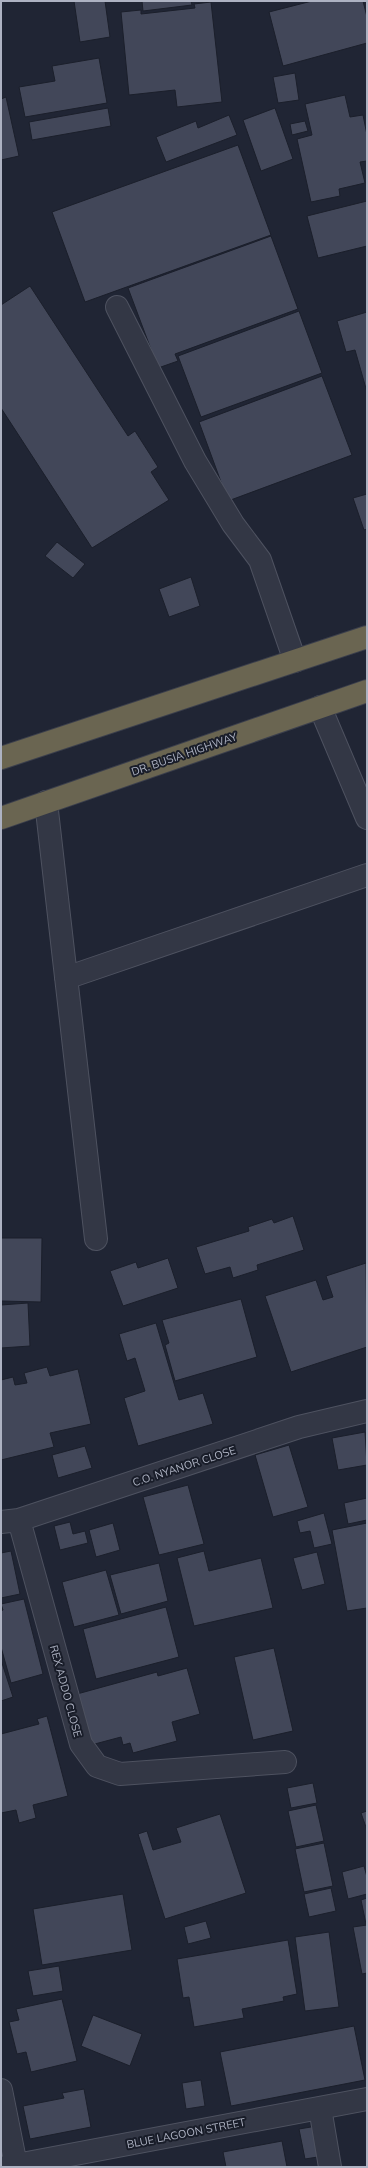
<svg xmlns="http://www.w3.org/2000/svg" width="368" height="2168" viewBox="0 0 368 2168" font-family="Mulish,sans-serif">
	<style>
		.building { fill: #424759; stroke: #1b1f2b }
		.lines { fill: none; stroke-linecap: round; stroke-linejoin: round }
		.minor-casing { stroke: #4e5260; stroke-width: 24 }
		.highway-casing { stroke: #3b3f4c; stroke-width: 24 }
		.minor { stroke: #333745; stroke-width: 22 }
		.highway { stroke: #6a6551; stroke-width: 22 }
		.labels { text-anchor: middle; dominant-baseline: central; stroke-width: 4; stroke-linejoin: round; paint-order: stroke }
		.street-label { font-size: 11px; fill: #adb2c2; stroke: #191d29 }
	</style>
	<rect width="100%" height="100%" fill="#202534"/>
	<path class="building" d="M74,1H105L110,37L80,42Z
		M142,1H191L192,5L143,11Z
		M312,1H363L367,17V43L283,66L269,12Z
		M211,2L222,102L177,107L175,90L129,95L121,12L141,10V14L195,8L194,4Z
		M99,58L107,103L25,117L19,87L55,81L52,66Z
		M295,73L299,100L278,103L273,77Z
		M345,95L350,117L363,115L367,135V161L360,162L365,183L339,189L340,196L311,202L297,139L312,135L305,104Z
		M6,97L19,156L1,160V99Z
		M108,108L111,126L32,140L29,122Z
		M275,108L293,159L261,171L243,120Z
		M229,115L237,135L166,162L156,137L196,121L198,128Z
		M305,121L308,131L292,135L290,124Z
		M238,145L271,235L85,302L52,212Z
		M367,201V246L318,258L307,216Z
		M271,236L298,309L175,354L178,361L158,368L128,288Z
		M30,286L128,436L135,431L158,467L151,472L169,500L92,548L1,408V305Z
		M299,311L322,373L201,417L178,356Z
		M367,312V392L355,350L346,352L337,321Z
		M322,376L352,455L228,501L199,422Z
		M367,494V529L364,530L353,498Z
		M57,542L85,564L73,578L45,556Z
		M191,577L200,606L169,617L159,589Z
		M293,1216L304,1250L257,1265L258,1270L233,1278L230,1267L205,1274L196,1247L249,1231L248,1227L272,1219L274,1223Z
		M1,1238H42L41,1302L1,1301Z
		M168,1258L178,1288L123,1306L110,1271L136,1262L138,1268Z
		M366,1263L367,1347L291,1372L265,1296L316,1280L323,1300L333,1297L326,1276Z
		M241,1299L257,1357L175,1381L165,1345L169,1343L162,1320Z
		M28,1303L30,1346L1,1348V1305Z
		M156,1323L179,1400L203,1393L213,1424L138,1446L124,1398L145,1391L135,1358L127,1361L119,1334Z
		M47,1367L50,1376L78,1369L91,1424L50,1433L54,1447L1,1460V1380L13,1377L15,1385L27,1383L24,1373Z
		M365,1432L367,1465L338,1470L332,1438Z
		M289,1445L308,1507L273,1517L255,1455Z
		M85,1446L92,1468L58,1478L52,1455Z
		M188,1485L204,1544L159,1555L143,1497Z
		M367,1498V1520L348,1524L344,1503Z
		M324,1513L332,1544L314,1548L310,1531L300,1533L297,1521Z
		M70,1522L73,1534L85,1531L88,1543L60,1550L54,1526Z
		M113,1523L120,1550L96,1557L89,1530Z
		M367,1523V1608L347,1611L332,1530Z
		M11,1551L20,1594L1,1598V1553Z
		M204,1551L209,1571L261,1558L273,1608L194,1626L177,1558Z
		M317,1552L325,1584L302,1590L293,1558Z
		M159,1563L168,1601L121,1614L110,1575Z
		M106,1570L119,1615L74,1627L62,1582Z
		M24,1599L43,1674L11,1683L1,1647V1611L3,1610L1,1604Z
		M166,1607L179,1657L96,1679L83,1629Z
		M274,1648L293,1731L253,1740L234,1657Z
		M1,1660L13,1697L1,1701Z
		M187,1668L200,1714L172,1722L177,1741L133,1753L130,1743L123,1745L121,1737L91,1745L77,1694L157,1672L158,1676Z
		M47,1716L68,1796L33,1805L36,1818L19,1823L16,1810L1,1813V1734L39,1724L37,1719Z
		M313,1783L317,1803L291,1808L287,1788Z
		M316,1805L324,1841L296,1847L288,1811Z
		M367,1811V1830L361,1813Z
		M220,1814L246,1893L165,1919L138,1834L147,1831L153,1850L181,1842L176,1828Z
		M324,1843L333,1886L304,1892L295,1849Z
		M364,1866L367,1877V1894L348,1899L342,1872Z
		M331,1888L336,1911L309,1917L304,1894Z
		M123,1894L132,1950L42,1965L33,1909Z
		M367,1898V1924H366L361,1900Z
		M206,1921L211,1938L188,1944L184,1927Z
		M367,1925V1973L362,1974L353,1927Z
		M329,1932L339,2007L305,2011L295,1937Z
		M288,1940L297,1994L283,1997L284,2001L242,2009L244,2018L194,2027L189,1997L183,1998L177,1959Z
		M59,1966L63,1991L33,1996L28,1971Z
		M62,1999L77,2061L31,2072L26,2052L17,2054L9,2022L19,2020L16,2009Z
		M93,2015L142,2034L130,2066L81,2046Z
		M354,2026L365,2080L231,2106L220,2052Z
		M201,2080L205,2106L186,2109L182,2083Z
		M84,2089L91,2127L30,2139L23,2106L64,2098L62,2093Z
		M317,2126L324,2156L305,2159L299,2129Z
		M282,2141L287,2167H226L223,2152Z"/>
	<g class="lines">
		<g class="minor-casing">
			<path id="minor" d="M117,307L195,461L233,524L260,560L295,661
				M320,707L367,818
				M46,802L96,1239
				M66,978L367,875
				M19,1520L81,1744L97,1766L120,1774L285,1762
				M1,1522L19,1520L299,1427L367,1411
				M1,2090L16,2165
				M320,2108L330,2167
				M6,2167L367,2099"/>
		</g>
		<g class="highway-casing">
			<path id="highway" d="M1,758L367,637
				M1,818L367,691"/>
		</g>
		<use href="#minor" class="minor"/>
		<use href="#highway" class="highway"/>
	</g>
	<g class="labels">
		<g class="street-label">
			<text transform="translate(184 754) rotate(-19)">DR. BUSIA HIGHWAY</text>
			<text transform="translate(184 1466) rotate(-18)">C.O. NYANOR CLOSE</text>
			<text transform="translate(66 1691) rotate(75)">REX ADDO CLOSE</text>
			<text transform="translate(186 2133) rotate(-11)">BLUE LAGOON STREET</text>
		</g>
	</g>
	<rect width="368" height="2168" fill="none" stroke="#adb2c2" stroke-width="4"/>
</svg>
